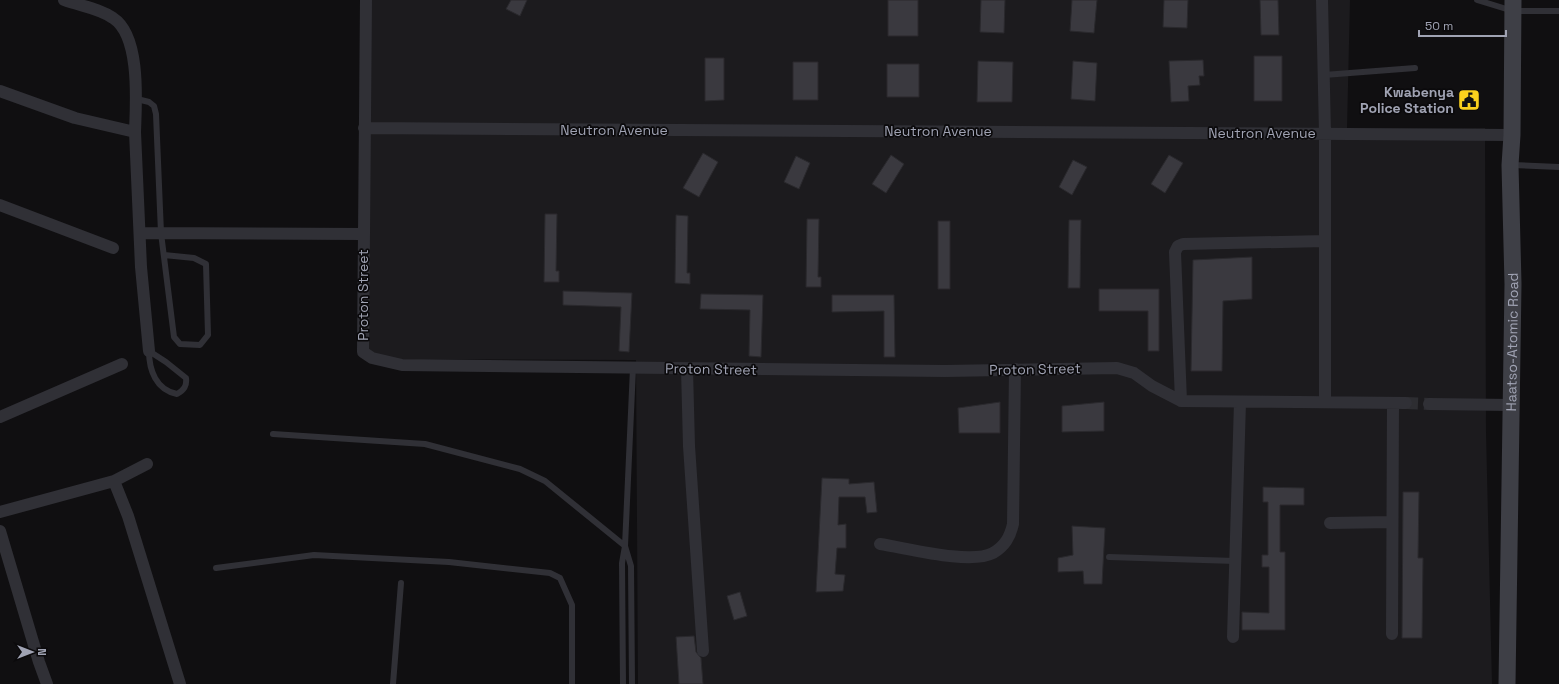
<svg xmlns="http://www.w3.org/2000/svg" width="1559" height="684" viewBox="0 0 1559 684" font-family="'Space Grotesk',sans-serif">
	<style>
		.built { fill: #1c1b1e }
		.building { fill: #3a393f; stroke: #2a292d }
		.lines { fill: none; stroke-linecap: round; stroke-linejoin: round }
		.minor-tunnel { stroke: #2d2d31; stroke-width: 12; stroke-dasharray: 12 6; stroke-linecap: butt }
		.service { stroke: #303036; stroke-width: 6 }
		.minor { stroke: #303036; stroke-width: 12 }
		.secondary { stroke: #3e3f46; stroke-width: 17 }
		.labels { text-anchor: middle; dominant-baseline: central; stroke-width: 3.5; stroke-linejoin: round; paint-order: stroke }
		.poi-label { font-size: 14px; font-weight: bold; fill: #a0a3b3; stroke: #0b0a0c; text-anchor: end }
		.street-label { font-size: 14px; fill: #a0a3b3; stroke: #0b0a0c }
	</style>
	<rect width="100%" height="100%" fill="#100f11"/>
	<path class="built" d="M361,0H1350L1347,129L1485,128L1486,432L1492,684H638L636,360L390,359L365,349Z"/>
	<path class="building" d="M511,0H527L520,16L506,9Z
		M888,0H918V36H888Z
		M981,0H1005L1004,33L980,32Z
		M1072,0H1097L1094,33L1070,31Z
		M1164,0H1188L1187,28L1163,27Z
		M1260,0H1278L1279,35H1261Z
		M1254,56H1282V101H1254Z
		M705,58H724V100L705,101Z
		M1203,60L1204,76H1199L1200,85L1188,86L1189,101L1171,102L1169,61Z
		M978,61L1013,62L1012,102H977Z
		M1073,61L1097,63L1095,101L1071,99Z
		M793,62H818V100H793Z
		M887,64H919V97H887Z
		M703,153L718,162L699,197L683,188Z
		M891,155L904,164L886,193L872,184Z
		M1169,155L1183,163L1165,193L1151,184Z
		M796,156L810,163L799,189L784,182Z
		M1073,160L1087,167L1072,195L1059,187Z
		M545,214H557L556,271H559V282H544Z
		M676,215L688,216L687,273H690V284L675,283Z
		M807,219H819L818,277H821V287H806Z
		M1069,220H1081L1080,288H1068Z
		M938,221H950V289H938Z
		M1252,257V299L1223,301L1222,371H1191L1193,260Z
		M1099,289H1159V351H1148V311H1099Z
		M563,291L632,293L629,352L619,351L621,307L563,305Z
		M701,294L763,295L761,357L749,356L750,310L700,309Z
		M832,295H894L895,357H884V311L832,312Z
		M1000,402V433H959L958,408Z
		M1104,402V431L1062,432V406Z
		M822,478L849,479V484L874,482L877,512L867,513L865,497H839L838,525L846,524V548H837L835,574L845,575L843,591L816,592Z
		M1263,487L1304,488V505H1280V552H1285V630H1242V612L1269,613V567H1262V555H1268V502H1263Z
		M1403,492H1419L1418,558H1423L1422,638H1402Z
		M1072,526L1105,528L1102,584H1084L1083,571L1058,572V558L1073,555Z
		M740,592L747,616L734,620L727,596Z
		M694,636L696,652L701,658L703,684H679L676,637Z"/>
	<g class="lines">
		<path class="minor-tunnel" d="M1406,403L1429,404"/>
		<path class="service" d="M1477,0L1513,11H1559
			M1324,75L1415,68
			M137,99L149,102L154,106L156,114L161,233L174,337L180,344L200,345L208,335L206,264L194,258L164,255
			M1512,165L1559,167
			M149,351L166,362L186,378C187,386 184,390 177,394C156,390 149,370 149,351Z
			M273,434L425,444L520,469L545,481L625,546L631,566L632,684
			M1109,557L1235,561
			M216,568L314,555L449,562L550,573L560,578L572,605V684
			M393,684L401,583
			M623,684L622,563L625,546L633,368"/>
		<path class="minor" d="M64,0C80,6 99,8 113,18C141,36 136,103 135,132
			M366,0L363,352L372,358L402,365L945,371L1117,368L1134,373L1152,386L1181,401L1406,403
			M1322,0L1325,133V402
			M0,91L75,118L135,132L141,267L149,351
			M364,128L1512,135
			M0,205L113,248
			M140,233L364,234
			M687,369L689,446L703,651
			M1181,401L1175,252L1178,246L1183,244L1325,241
			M1429,404L1512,405
			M0,417L122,364
			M114,481L147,464
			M0,512L114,481L128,516L180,684
			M1330,523L1392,522
			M0,531L39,662L47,684
			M880,544C907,548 970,565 993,553C1005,546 1010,537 1013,524L1015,369
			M1392,634L1393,403
			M1233,637L1240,402"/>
		<path class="secondary" id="s1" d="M1507,684L1513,284L1510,165L1512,135L1513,0"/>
	</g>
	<defs>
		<g id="civic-square" transform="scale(1.15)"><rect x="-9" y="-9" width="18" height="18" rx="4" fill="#fbd11d" stroke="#0b0a0c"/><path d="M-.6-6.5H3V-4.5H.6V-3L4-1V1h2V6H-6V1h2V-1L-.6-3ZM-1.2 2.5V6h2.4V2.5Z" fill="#111"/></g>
	</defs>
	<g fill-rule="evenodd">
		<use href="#civic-square" x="1469" y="100"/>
	</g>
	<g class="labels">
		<g class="poi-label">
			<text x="1454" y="92">Kwabenya<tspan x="1454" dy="16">Police Station</tspan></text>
		</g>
		<g class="street-label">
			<text x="614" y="130">Neutron Avenue</text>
			<text x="938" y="131">Neutron Avenue</text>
			<text x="1262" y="133">Neutron Avenue</text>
			<text transform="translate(363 295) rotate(-90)">Proton Street</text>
			<text stroke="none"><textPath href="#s1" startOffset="342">Haatso-Atomic Road</textPath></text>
			<text transform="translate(711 369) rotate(1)">Proton Street</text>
			<text transform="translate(1035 369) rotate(-1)">Proton Street</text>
		</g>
	</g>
	<g transform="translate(32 652) rotate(90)" stroke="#0b0a0c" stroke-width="3" paint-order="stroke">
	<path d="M0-3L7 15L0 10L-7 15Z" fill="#a0a3b3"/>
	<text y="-6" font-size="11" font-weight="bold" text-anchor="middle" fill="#a0a3b3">N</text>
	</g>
	<path d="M1419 30v6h87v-6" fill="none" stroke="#a0a3b3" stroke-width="2"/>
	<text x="1425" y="30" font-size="12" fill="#a0a3b3" stroke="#0b0a0c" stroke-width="3" paint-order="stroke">50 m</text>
</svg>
